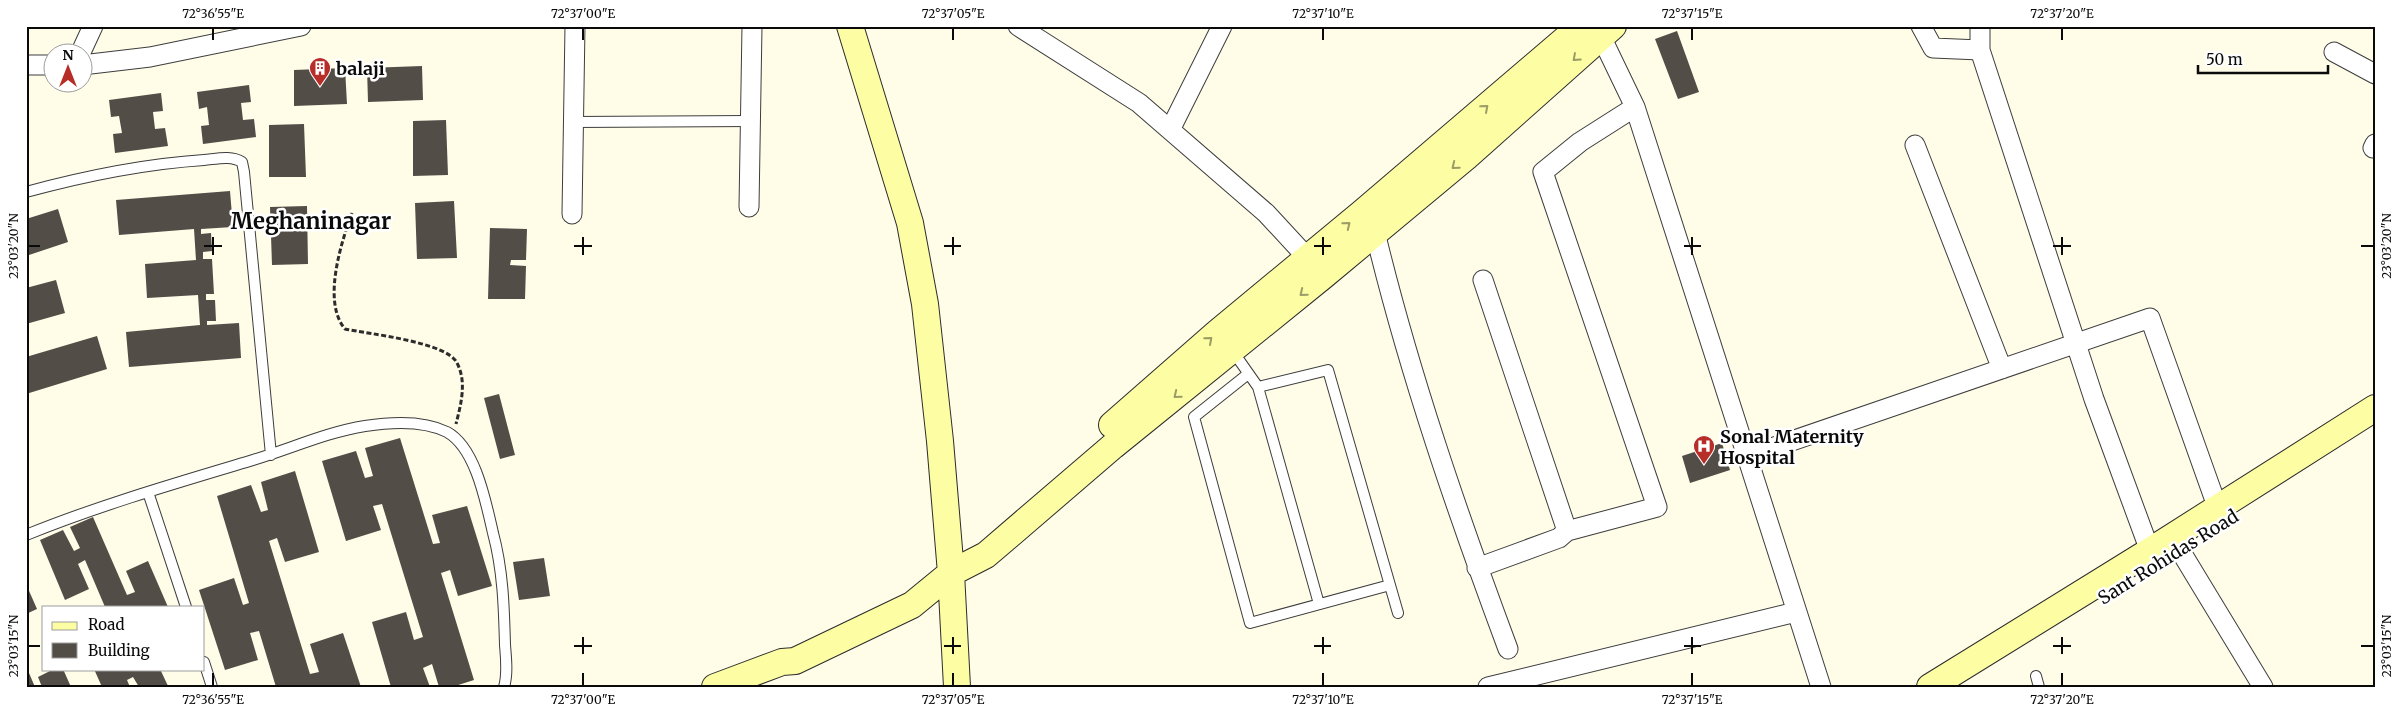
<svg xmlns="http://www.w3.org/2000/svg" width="2401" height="713" viewBox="0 0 2401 713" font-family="Merriweather,serif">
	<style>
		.building { fill: #534d47 }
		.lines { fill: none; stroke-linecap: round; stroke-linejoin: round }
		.lane-casing { stroke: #3d3d3d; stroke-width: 12 }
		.street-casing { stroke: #3d3d3d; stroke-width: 21 }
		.secondary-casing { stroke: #2c2c2c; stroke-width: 28 }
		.path { stroke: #2c2c2c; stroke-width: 3; stroke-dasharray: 5 2.5; stroke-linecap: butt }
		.lane { stroke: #fff; stroke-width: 10 }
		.street { stroke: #fff; stroke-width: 19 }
		.secondary { stroke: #fdfda4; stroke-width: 26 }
		.oneway { stroke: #9c9c66 }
		.ticks { fill: none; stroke: #0a0a0a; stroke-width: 2 }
		.labels { text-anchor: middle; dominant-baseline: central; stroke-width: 5; stroke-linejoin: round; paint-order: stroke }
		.poi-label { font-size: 18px; font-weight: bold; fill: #0a0a0a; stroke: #fff; text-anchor: start }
		.street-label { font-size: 18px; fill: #0a0a0a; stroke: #fff }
		.district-label { font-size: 22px; font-weight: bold; fill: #0a0a0a; stroke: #fff }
		.neatline { fill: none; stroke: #0a0a0a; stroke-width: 2 }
		.ticks-label { font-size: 12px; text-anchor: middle; fill: #0a0a0a }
	</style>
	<rect width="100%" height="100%" fill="#fffce8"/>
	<path class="building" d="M1677,31L1699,92L1678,99L1655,39Z
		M422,66L423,100L368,102L367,68Z
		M345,68L347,104L294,106V70Z
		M249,85L251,102L241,103L243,120L254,119L256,137L203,144L201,126L209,125L207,107L199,109L197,92Z
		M161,93L163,111L153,112L155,129L165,128L168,146L115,153L113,134L122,133L119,116L111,117L109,100Z
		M446,120L448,175L413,176V121Z
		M304,124L306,177H269V125Z
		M230,191L233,227L201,229V234L211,233L212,251L203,252V259H212L214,294H206V300H215L216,321H207V325L239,323L241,358L129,367L126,332L200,325L198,295L147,298L145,264L196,260L194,229L119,235L116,200Z
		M454,201L457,258L417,259L415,203Z
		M307,206L308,264L272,265L270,207Z
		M58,209L68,242L26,256V219Z
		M490,228L527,229L526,260H511L510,265L526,266L525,299H488Z
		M56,280L65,313L26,324V288Z
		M97,336L107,369L26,394V357Z
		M499,394L515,455L500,459L484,398Z
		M400,438L433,544L440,543L432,515L467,506L492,586L458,596L450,570L441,573L474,680L452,687H439L432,664L423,668L430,687H391L372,622L406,612L414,640L423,637L382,504L373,506L381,530L346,541L322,461L356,451L365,478L373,476L365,448Z
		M1722,443L1730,470L1690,483L1682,456Z
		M295,471L319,552L285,562L277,538L269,541L310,674L319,672L310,644L343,633L361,687H276L259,631L250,633L258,660L225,670L199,590L234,578L243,605L249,603L217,496L251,485L261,512L268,510L261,482Z
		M93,517L127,595L135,592L126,571L148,561L168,607H105L85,560L78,564L89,589L65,600L40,540L63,530L74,551L80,548L70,527Z
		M544,558L550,596L519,600L513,562Z
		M26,584L37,609L26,614Z
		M26,666L35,687H26Z
		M54,669H63L71,687H42L38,677Z
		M94,669H160L168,686L139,687L133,677L127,680L130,687H102Z"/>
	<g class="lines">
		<g class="lane-casing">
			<path id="lane" d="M574,122L751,121
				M26,192C85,176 143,164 204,160C216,159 231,155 242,162L244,172L271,455
				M1232,350L1258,387L1319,604
				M1248,374L1194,417L1250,623L1390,585
				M1258,387L1328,370L1398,613
				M148,492L186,607
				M26,535C100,505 176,483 253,460C290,449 327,432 365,426C391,422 423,420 447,432C476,448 486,503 493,533C503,570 504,607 505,645C506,658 508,674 504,687
				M204,662L212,687
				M2036,676L2039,687"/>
		</g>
		<g class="street-casing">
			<path id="street" d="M1018,26L1139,103L1266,213L1315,266
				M1596,26L1635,107L1821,687
				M1921,26L1933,48L1980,50L2094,399L2150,551
				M1980,50V26
				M81,52L93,26
				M2334,52L2375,74
				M26,65H52
				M82,65L150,57L301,26
				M1170,130L1222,26
				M1915,145L2002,369
				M2373,148L2375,144
				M749,207L752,26
				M572,214L575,26
				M1375,232C1409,373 1457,512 1508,649
				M1483,280L1567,531
				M1748,456L2150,318L2218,509
				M2172,537L2263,687
				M1477,568L1559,538L1567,531L1657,507L1543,172L1580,142L1635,107
				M1488,687L1796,612"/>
		</g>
		<g class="secondary-casing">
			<path id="secondary" d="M850,26L910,223L925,304L940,441L951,573L957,687
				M1112,425L1217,333L1362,213L1581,26
				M715,687L782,662L795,661L912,605L951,573L986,555L1113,446L1323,276L1466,157L1613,26
				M1930,687L2150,551L2375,408"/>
		</g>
		<path class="path" d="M352,213C341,243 322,302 345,329C369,334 447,342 457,363C467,382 461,404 456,424"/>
		<use href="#lane" class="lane"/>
		<use href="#street" class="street"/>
		<use href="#secondary" class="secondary"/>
	</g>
	<defs><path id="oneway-chevron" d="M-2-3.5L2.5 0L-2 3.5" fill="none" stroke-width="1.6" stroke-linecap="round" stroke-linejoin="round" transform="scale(1.25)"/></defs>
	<g class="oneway">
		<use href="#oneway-chevron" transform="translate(1576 58) rotate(138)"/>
		<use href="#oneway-chevron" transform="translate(1485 108) rotate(-41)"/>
		<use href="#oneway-chevron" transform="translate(1455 166) rotate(141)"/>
		<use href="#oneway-chevron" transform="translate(1347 225) rotate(-39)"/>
		<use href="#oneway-chevron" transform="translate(1303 293) rotate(141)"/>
		<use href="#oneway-chevron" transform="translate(1209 340) rotate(-41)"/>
		<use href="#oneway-chevron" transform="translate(1177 395) rotate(141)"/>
	</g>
	<path class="ticks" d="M213,28V40M583,28V40M953,28V40M1323,28V40M1692,28V40M2062,28V40M213,237V255M583,237V255M953,237V255M1323,237V255M1692,237V255M2062,237V255M28,246H40M204,246H222M574,246H592M944,246H961M1314,246H1331M1684,246H1701M2053,246H2071M2361,246H2374M583,637V654M953,637V654M1323,637V654M1692,637V654M2062,637V654M28,646H40M574,646H592M944,646H961M1314,646H1331M1684,646H1701M2053,646H2071M2361,646H2374M213,673V686M583,673V686M953,673V686M1323,673V686M1692,673V686M2062,673V686"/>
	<defs>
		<g id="building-pin" transform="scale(1.125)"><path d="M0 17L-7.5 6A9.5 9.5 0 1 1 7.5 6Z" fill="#b62e27" stroke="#fff"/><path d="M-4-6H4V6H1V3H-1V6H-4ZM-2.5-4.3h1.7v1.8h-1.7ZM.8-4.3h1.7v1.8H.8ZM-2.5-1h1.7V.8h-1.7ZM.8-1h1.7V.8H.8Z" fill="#fff"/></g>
		<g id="hospital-pin" transform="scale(1.125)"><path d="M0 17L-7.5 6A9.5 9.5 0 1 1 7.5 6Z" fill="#b62e27" stroke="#fff"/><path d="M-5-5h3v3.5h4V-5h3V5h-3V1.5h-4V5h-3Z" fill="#fff"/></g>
	</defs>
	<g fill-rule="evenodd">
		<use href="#building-pin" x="320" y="68"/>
		<use href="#hospital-pin" x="1704" y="446"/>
	</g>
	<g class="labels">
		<g class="poi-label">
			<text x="336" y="68">balaji</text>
			<text x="1720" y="436">Sonal Maternity<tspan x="1720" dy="21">Hospital</tspan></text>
		</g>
		<g class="street-label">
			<text transform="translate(2168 557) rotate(-32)">Sant Rohidas Road</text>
		</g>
		<g class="district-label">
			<text x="311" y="221">Meghaninagar</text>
		</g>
	</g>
	<rect width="2401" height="713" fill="none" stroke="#ffffff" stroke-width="55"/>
	<rect x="42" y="606" width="162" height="65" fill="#ffffff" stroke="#9d9d9d"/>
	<rect x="52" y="622" width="25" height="8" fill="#fdfda4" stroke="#9d9d9d"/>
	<text x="88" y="630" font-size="15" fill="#0a0a0a">Road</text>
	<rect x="52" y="643" width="25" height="15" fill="#534d47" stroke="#9d9d9d"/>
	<text x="88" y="656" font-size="15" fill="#0a0a0a">Building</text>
	<g transform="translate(68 68)"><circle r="24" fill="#ffffff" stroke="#9d9d9d"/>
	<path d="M0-4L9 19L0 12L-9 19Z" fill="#b62e27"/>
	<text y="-8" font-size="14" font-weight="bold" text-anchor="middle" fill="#0a0a0a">N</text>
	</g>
	<path d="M2198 65v8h130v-8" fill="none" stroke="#0a0a0a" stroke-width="2.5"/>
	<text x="2206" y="65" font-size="15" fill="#0a0a0a" stroke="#ffffff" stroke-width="4" paint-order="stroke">50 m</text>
	<rect x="28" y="28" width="2346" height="658" class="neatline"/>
	<g class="ticks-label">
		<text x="213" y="18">72°36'55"E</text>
		<text x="583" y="18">72°37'00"E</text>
		<text x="953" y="18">72°37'05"E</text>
		<text x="1323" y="18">72°37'10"E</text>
		<text x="1692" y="18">72°37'15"E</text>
		<text x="2062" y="18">72°37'20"E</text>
		<text transform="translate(14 246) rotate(-90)" y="4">23°03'20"N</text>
		<text transform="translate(2387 246) rotate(-90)" y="4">23°03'20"N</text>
		<text transform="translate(14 646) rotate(-90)" y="4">23°03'15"N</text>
		<text transform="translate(2387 646) rotate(-90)" y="4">23°03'15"N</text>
		<text x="213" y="704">72°36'55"E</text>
		<text x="583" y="704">72°37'00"E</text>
		<text x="953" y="704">72°37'05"E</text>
		<text x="1323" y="704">72°37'10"E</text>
		<text x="1692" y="704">72°37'15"E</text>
		<text x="2062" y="704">72°37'20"E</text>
	</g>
</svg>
